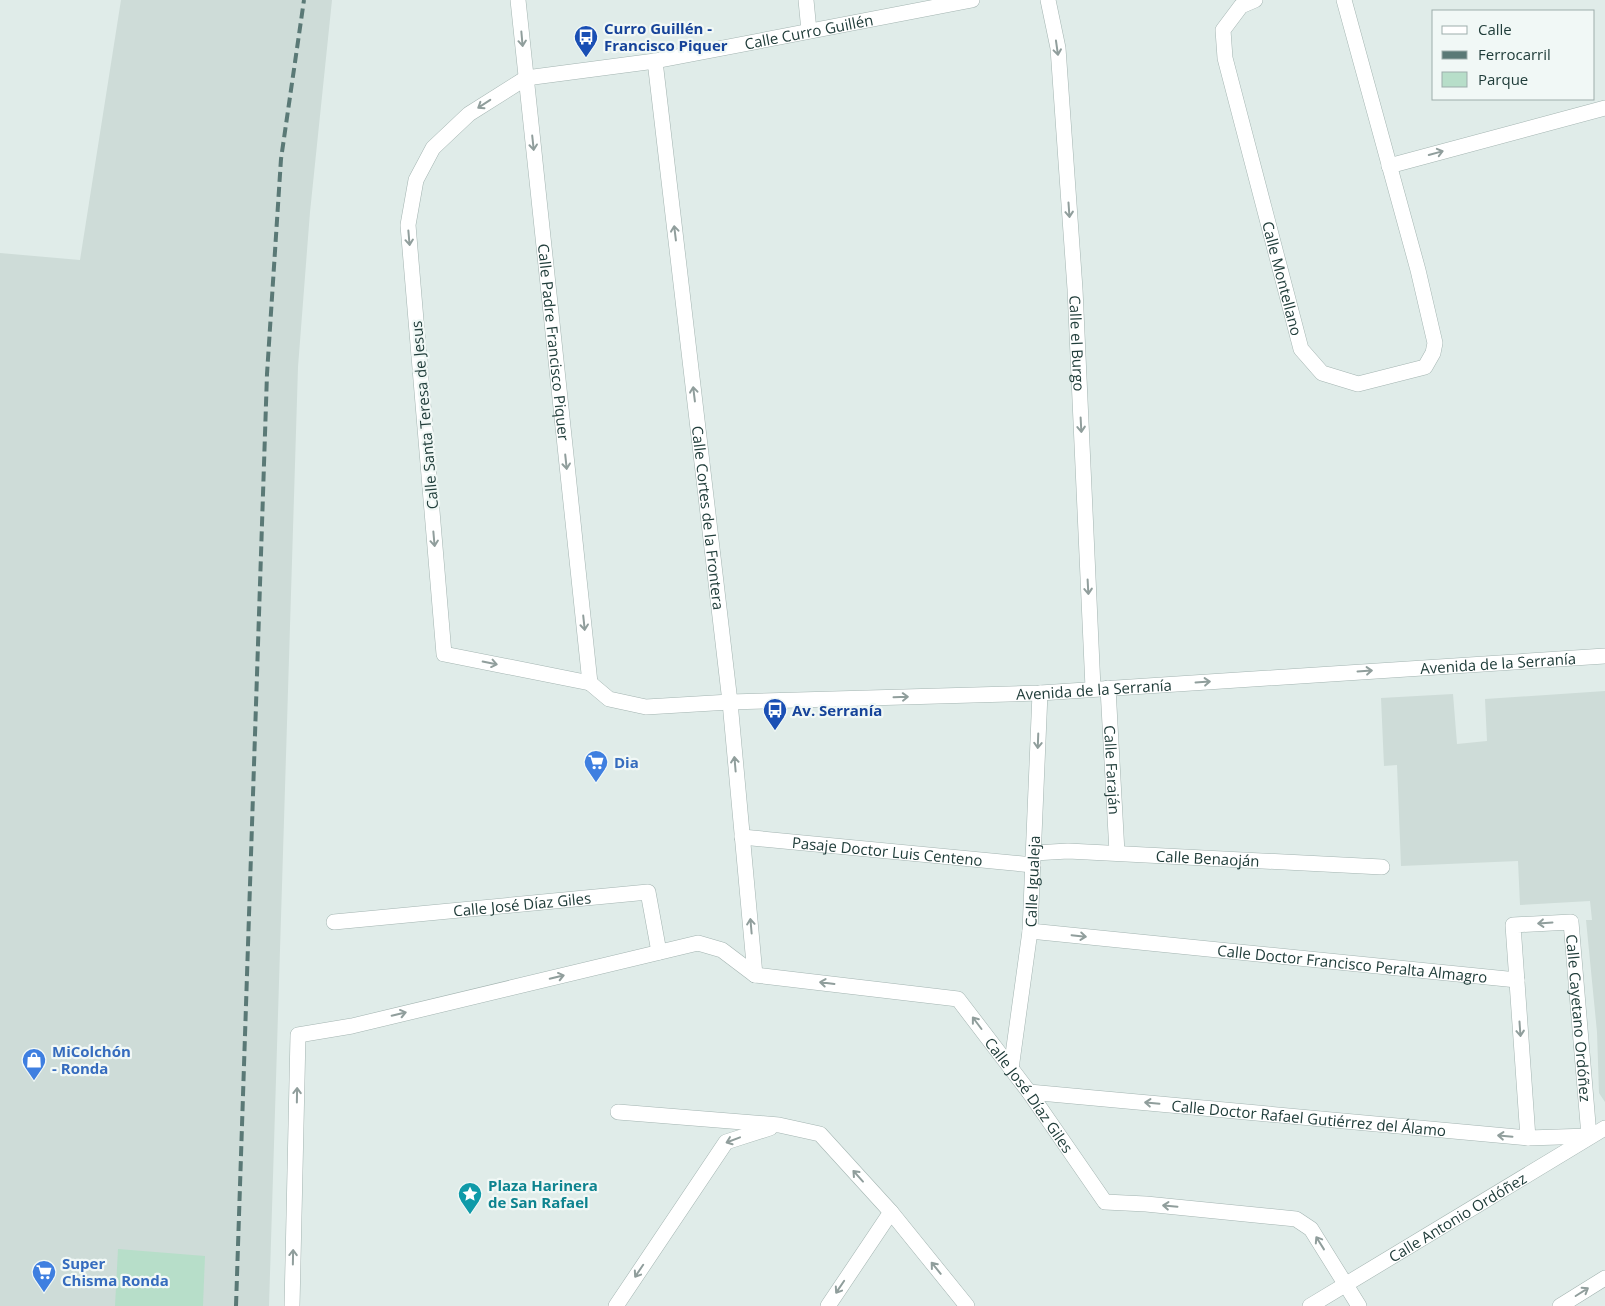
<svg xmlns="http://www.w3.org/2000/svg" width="1605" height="1306" viewBox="0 0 1605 1306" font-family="'Open Sans',sans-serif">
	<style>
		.built { fill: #cedcd8 }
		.green { fill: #b7dec9 }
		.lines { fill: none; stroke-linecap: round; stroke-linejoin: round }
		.minor-casing { stroke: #a3b4b1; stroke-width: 16 }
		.minor { stroke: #fff; stroke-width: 15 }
		.rail { stroke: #5a7976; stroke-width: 4; stroke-dasharray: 10 5; stroke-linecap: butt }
		.oneway { stroke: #909e9c }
		.labels { text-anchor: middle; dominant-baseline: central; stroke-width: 4.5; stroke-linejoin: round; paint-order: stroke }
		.transit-label { font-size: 15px; font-weight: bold; fill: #164399; stroke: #f1f8f6; text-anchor: start }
		.street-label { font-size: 15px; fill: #203d3a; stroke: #f1f8f6 }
		.shop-label { font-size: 15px; font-weight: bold; fill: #366cbe; stroke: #f1f8f6; text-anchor: start }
		.culture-label { font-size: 15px; font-weight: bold; fill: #0d838f; stroke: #f1f8f6; text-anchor: start }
	</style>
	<rect width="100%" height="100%" fill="#e0ece9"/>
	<path class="built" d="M121,0H332L310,212L298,367L269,1306H0V253L80,260Z
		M1605,691V1102L1599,1093L1597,1032L1586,920H1592L1590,901L1520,905L1518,861L1401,866L1397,765L1384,766L1381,698L1453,694L1457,744L1487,741L1485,699Z"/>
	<path class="green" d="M118,1249L205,1256L203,1306H115Z"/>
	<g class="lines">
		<g class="minor-casing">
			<g id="minor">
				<path id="s1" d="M518,0L590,683"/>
				<path d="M806,0L809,31"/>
				<path id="s2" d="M1048,0L1058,48L1075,289L1093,688"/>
				<path id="s3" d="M1255,0L1241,6L1223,30L1225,58L1301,349L1322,373L1358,384L1425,367L1433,353L1435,343L1418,270L1344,0"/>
				<path id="s4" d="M655,61L730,702L755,975"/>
				<path d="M1389,166L1605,108"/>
				<path id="s5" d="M590,683L444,654L408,225L416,180L433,148L469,114L526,78L655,61L972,0"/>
				<path id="s6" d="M590,683L609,699L646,707L730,702L1040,693L1605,656"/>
				<path id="s7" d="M1108,688L1117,853"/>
				<path id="s8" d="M742,837L1033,865"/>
				<path id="s9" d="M1034,853L1068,851L1382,867"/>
				<path id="s10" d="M334,922L648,892L659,952"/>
				<path id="s11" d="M1030,931L1517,980"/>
				<path id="s12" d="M1011,1069L1030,931L1040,693"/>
				<path id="s13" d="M1029,1092L1528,1138L1589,1136"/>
				<path d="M618,1112L779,1125L820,1134L891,1212"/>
				<path id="s14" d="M1528,1138L1513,925L1571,922L1589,1136"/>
				<path id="s15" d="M292,1306L298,1035L352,1026L698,943L722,950L755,975L958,999L1029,1092L1105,1202L1146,1204L1296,1219L1311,1229L1359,1306"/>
				<path d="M616,1306L726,1142L770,1128"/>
				<path d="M828,1306L891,1212L967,1306"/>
				<path id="s16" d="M1310,1306L1605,1128"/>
				<path d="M1560,1306L1605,1278"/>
			</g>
		</g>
		<use href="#minor" class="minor"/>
		<path class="rail" d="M236,1306L267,374L281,159L304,0"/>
	</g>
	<defs><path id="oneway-shaft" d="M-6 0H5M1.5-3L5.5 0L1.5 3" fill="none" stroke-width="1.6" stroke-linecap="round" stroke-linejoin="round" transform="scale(1.25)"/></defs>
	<g class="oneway">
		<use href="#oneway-shaft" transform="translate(522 39) rotate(85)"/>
		<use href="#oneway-shaft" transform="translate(1057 48) rotate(82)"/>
		<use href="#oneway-shaft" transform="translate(484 104) rotate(147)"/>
		<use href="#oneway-shaft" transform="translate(533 143) rotate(84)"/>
		<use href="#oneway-shaft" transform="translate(1436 153) rotate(-15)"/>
		<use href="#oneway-shaft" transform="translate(1069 210) rotate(86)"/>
		<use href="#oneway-shaft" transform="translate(675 233) rotate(-97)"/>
		<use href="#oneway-shaft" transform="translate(409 238) rotate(85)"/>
		<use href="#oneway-shaft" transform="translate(694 394) rotate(-97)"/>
		<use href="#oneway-shaft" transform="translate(1081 425) rotate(87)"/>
		<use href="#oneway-shaft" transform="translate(566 462) rotate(84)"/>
		<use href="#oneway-shaft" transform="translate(434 539) rotate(85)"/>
		<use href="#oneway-shaft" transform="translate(1088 587) rotate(87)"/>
		<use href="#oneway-shaft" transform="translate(584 623) rotate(84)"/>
		<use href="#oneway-shaft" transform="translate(490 663) rotate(11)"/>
		<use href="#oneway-shaft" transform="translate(1365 671) rotate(-4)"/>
		<use href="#oneway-shaft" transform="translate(1203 682) rotate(-4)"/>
		<use href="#oneway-shaft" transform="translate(901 697) rotate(-2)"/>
		<use href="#oneway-shaft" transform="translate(1038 741) rotate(92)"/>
		<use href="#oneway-shaft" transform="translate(735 764) rotate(-95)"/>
		<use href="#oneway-shaft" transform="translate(1545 923) rotate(176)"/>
		<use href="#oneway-shaft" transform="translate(751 926) rotate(-95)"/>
		<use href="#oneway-shaft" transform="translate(1079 936) rotate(6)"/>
		<use href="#oneway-shaft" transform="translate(557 977) rotate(-13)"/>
		<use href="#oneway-shaft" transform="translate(827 983) rotate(-173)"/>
		<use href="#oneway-shaft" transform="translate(399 1014) rotate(-13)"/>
		<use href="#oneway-shaft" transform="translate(977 1023) rotate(-127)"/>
		<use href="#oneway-shaft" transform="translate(1520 1029) rotate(86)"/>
		<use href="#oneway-shaft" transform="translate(297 1095) rotate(-89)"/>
		<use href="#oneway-shaft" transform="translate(1152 1103) rotate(-175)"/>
		<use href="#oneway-shaft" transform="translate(1505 1136) rotate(-175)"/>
		<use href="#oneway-shaft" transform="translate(733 1140) rotate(159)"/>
		<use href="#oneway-shaft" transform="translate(858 1176) rotate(-132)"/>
		<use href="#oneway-shaft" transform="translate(1170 1206) rotate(-175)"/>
		<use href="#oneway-shaft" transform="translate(1320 1243) rotate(-122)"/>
		<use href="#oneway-shaft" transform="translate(293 1257) rotate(-89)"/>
		<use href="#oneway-shaft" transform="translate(936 1268) rotate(-129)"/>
		<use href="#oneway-shaft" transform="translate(639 1271) rotate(124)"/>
		<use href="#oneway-shaft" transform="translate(840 1287) rotate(124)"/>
		<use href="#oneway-shaft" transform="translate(1582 1292) rotate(-32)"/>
	</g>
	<defs>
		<g id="bus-pin" transform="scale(1.25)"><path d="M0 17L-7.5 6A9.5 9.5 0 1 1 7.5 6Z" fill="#1a4fb4" stroke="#f1f8f6"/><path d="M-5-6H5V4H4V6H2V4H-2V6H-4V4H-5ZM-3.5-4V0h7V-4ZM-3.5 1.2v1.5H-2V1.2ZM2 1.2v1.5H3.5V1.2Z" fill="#fff"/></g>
		<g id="supermarket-pin" transform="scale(1.25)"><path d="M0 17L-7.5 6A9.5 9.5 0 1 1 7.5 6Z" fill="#3f7fe0" stroke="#f1f8f6"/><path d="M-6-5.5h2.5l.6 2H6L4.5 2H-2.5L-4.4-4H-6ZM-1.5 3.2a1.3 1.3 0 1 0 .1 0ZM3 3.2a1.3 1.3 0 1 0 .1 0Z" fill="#fff"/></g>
		<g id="shop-pin" transform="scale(1.25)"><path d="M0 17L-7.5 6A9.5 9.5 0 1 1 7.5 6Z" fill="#3f7fe0" stroke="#f1f8f6"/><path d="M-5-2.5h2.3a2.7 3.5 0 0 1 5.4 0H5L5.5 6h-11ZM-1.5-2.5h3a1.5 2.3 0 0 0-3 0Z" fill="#fff"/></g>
		<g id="sight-pin" transform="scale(1.25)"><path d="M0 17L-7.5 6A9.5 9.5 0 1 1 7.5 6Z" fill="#0f9aa8" stroke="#f1f8f6"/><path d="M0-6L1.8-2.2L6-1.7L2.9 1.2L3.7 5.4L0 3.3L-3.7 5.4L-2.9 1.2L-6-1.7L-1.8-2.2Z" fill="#fff"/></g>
	</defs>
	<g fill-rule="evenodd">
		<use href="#bus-pin" x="586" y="37"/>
		<use href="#bus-pin" x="775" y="710"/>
		<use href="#supermarket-pin" x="596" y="762"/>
		<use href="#shop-pin" x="34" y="1060"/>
		<use href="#sight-pin" x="470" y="1194"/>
		<use href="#supermarket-pin" x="44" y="1272"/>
	</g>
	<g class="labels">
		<g class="transit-label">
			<text x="604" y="28">Curro Guillén -<tspan x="604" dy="17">Francisco Piquer</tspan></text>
			<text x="792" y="710">Av. Serranía</text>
		</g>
		<g class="street-label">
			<text stroke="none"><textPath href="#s5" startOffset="1065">Calle Curro Guillén</textPath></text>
			<text stroke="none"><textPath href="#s3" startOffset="301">Calle Montellano</textPath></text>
			<text stroke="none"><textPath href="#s1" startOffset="344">Calle Padre Francisco Piquer</textPath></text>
			<text stroke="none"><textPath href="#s2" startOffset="345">Calle el Burgo</textPath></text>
			<text transform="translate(424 415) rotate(-95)">Calle Santa Teresa de Jesus</text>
			<text stroke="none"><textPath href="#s4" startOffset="460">Calle Cortes de la Frontera</textPath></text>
			<text stroke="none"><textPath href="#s6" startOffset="916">Avenida de la Serranía</textPath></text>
			<text stroke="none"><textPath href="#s6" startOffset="511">Avenida de la Serranía</textPath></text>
			<text stroke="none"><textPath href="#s7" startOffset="82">Calle Faraján</textPath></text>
			<text stroke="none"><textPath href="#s8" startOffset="146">Pasaje Doctor Luis Centeno</textPath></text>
			<text stroke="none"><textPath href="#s9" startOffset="174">Calle Benaoján</textPath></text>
			<text stroke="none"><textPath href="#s12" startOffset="189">Calle Igualeja</textPath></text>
			<text stroke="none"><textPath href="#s10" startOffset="189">Calle José Díaz Giles</textPath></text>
			<text stroke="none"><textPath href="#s11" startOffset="324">Calle Doctor Francisco Peralta Almagro</textPath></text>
			<text stroke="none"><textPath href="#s14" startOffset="368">Calle Cayetano Ordóñez</textPath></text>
			<text stroke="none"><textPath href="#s15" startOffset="1072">Calle José Díaz Giles</textPath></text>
			<text stroke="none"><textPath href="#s13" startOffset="281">Calle Doctor Rafael Gutiérrez del Álamo</textPath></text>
			<text stroke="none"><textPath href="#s16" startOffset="172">Calle Antonio Ordóñez</textPath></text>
		</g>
		<g class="shop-label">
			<text x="614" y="762">Dia</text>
			<text x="52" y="1051">MiColchón<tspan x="52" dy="17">- Ronda</tspan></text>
			<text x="62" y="1263">Super<tspan x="62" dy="17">Chisma Ronda</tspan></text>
		</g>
		<g class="culture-label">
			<text x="488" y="1185">Plaza Harinera<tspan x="488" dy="17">de San Rafael</tspan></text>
		</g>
	</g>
	<rect x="1432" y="10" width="162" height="90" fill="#f1f8f6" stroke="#9dadab"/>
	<rect x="1442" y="26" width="25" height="8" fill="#ffffff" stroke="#9dadab"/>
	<text x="1478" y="35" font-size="15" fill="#203d3a">Calle</text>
	<rect x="1442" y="51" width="25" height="8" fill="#5a7976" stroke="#9dadab"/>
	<text x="1478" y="60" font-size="15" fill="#203d3a">Ferrocarril</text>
	<rect x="1442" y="72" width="25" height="15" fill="#b7dec9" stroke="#9dadab"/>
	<text x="1478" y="85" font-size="15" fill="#203d3a">Parque</text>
</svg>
